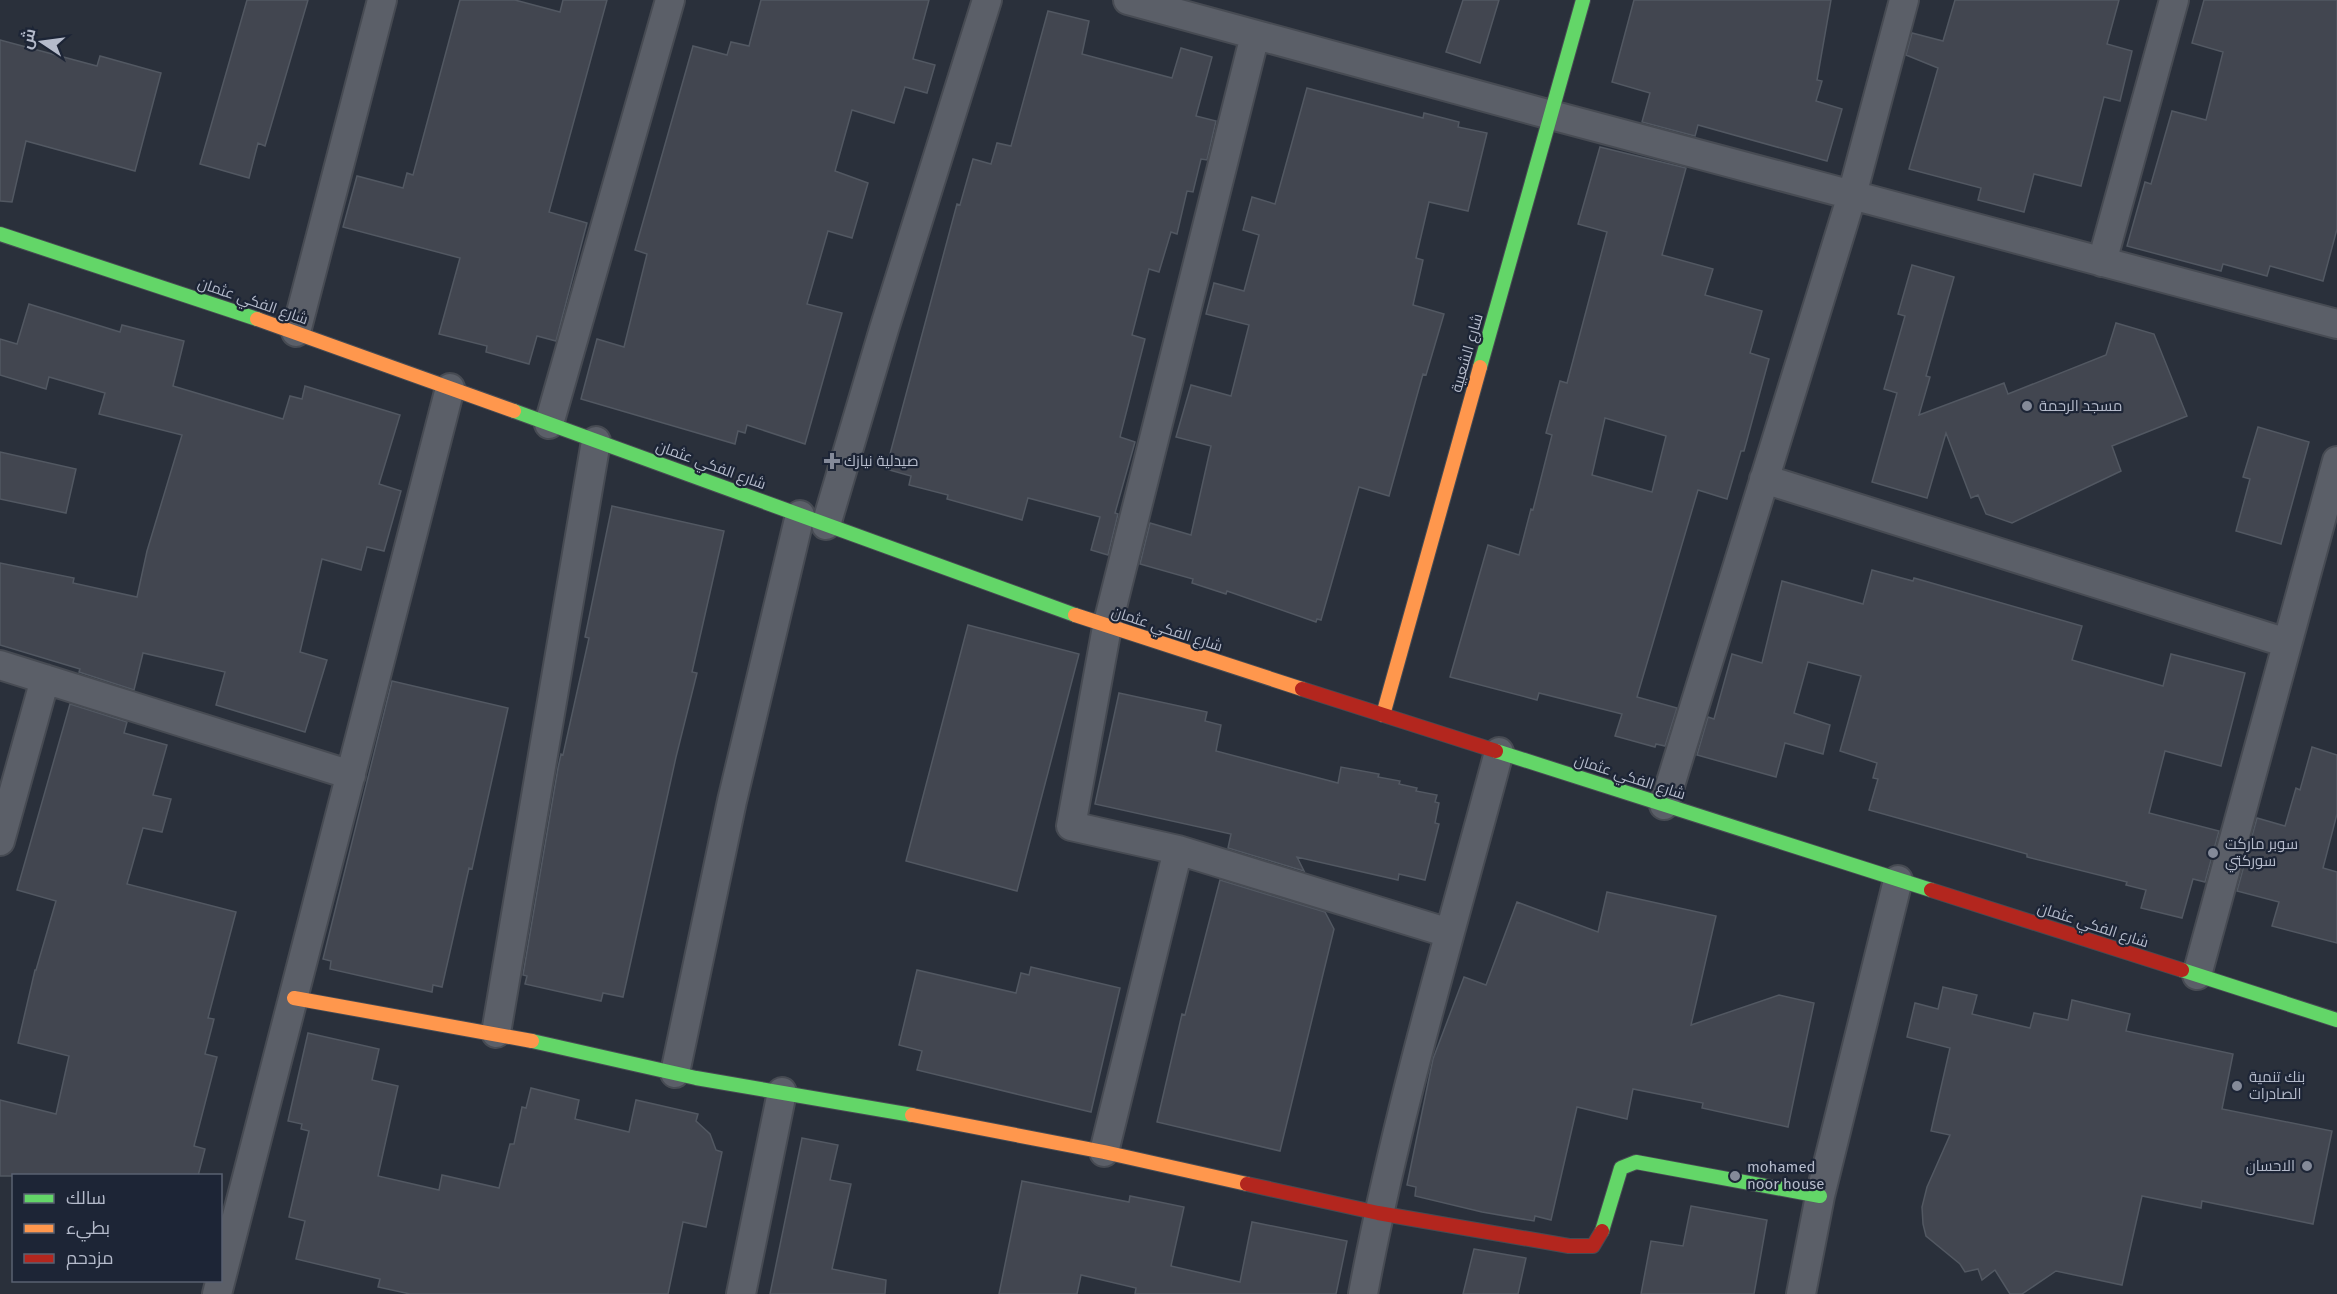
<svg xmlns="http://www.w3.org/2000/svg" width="2337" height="1294" viewBox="0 0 2337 1294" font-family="'Fira Sans',Cairo,sans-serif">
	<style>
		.building { fill: #424650; stroke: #525862; stroke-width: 1.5; fill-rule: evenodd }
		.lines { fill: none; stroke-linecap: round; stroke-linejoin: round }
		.street-casing { stroke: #474b53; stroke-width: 32 }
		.fast-casing { stroke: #474b53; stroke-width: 16 }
		.slow-casing { stroke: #474b53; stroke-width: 16 }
		.jam-casing { stroke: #474b53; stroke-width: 16 }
		.street { stroke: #5b5f68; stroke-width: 28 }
		.fast { stroke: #63d668; stroke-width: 14 }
		.slow { stroke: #ff974d; stroke-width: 14 }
		.jam { stroke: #b3261e; stroke-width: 14 }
		.poi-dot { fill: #848a99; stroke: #1d2536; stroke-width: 2 }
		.labels { text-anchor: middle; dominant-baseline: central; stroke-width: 4.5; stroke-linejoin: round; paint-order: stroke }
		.street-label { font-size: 15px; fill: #b5bbcb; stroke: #1d2536 }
		.poi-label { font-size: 15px; fill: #b5bbcb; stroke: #1d2536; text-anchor: start }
	</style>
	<rect width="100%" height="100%" fill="#2a303b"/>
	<path class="building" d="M247,0H308L265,146L258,143L249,178L200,164Z
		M460,0H515L560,12L563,0H607L549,212L587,223L556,341L537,336L529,364L486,352L487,346L439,334L460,258L343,227L357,176L403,188L407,173L413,175Z
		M761,0H929L913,59L935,65L927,93L905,87L894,123L852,110L835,171L868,183L852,238L828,231L807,304L842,313L805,444L747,425L745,433L738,431L735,444L581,399L597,339L624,347L647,254L635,250L693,46L727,55L731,42L749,46Z
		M1463,0H1499L1480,63L1446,52Z
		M1634,0H1831L1817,80L1822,81L1816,101L1842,109L1827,161L1698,125L1695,136L1642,122L1650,93L1612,82Z
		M1955,0H2119L2107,44L2132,51L2120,101L2104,97L2081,186L2034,174L2024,212L1978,200L1981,188L1909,169L1938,68L1906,55L1912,33L1943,41Z
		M2204,0H2337V229L2323,281L2270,266L2267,276L2223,264L2221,271L2127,246L2145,182L2151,184L2172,111L2206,120L2223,52L2192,43Z
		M1048,11L1089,21L1082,54L1172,78L1181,48L1212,57L1196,116L1216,121L1207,160L1201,159L1193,192L1187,191L1177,234L1171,232L1159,272L1149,269L1132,335L1145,339L1120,437L1135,442L1115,513L1118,514L1108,555L1091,550L1100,517L1028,498L1022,520L947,499L948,495L909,485L911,476L886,469L957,204L960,205L973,159L991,164L997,143L1011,146Z
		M0,40L97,66L100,56L161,73L135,171L26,141L12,202L0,201Z
		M1307,88L1423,118L1424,113L1459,122L1458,127L1487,133L1468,211L1429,202L1416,258L1423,260L1413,305L1444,314L1426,375L1423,374L1389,496L1359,487L1321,620L1317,619L1316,622L1227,591L1226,594L1192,583L1193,579L1140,564L1150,523L1191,535L1211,446L1176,437L1191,385L1231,396L1249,325L1206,314L1214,283L1244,291L1259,235L1243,230L1252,197L1275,204Z
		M1600,147L1686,168L1662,255L1713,269L1705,295L1762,311L1750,353L1769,359L1744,451H1741L1727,499L1698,490L1637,697L1677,708L1665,746L1656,744L1655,747L1615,736L1622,714L1539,693L1537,700L1450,677L1488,545L1519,555L1531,509L1533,510L1552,435L1546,433L1560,381L1567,383L1607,232L1578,224ZM1605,418L1666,436L1652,492L1592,475Z
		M1912,265L1954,277L1926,376L1930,377L1919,415L2004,383L2008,394L2106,355L2116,323L2154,334L2187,416L2112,446L2121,471L2012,523L1986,514L1978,495L1971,498L1946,433L1927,498L1872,482L1897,393L1884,389L1905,316L1898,314Z
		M29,304L120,332L122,325L184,341L173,386L283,419L290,396L302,399L305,386L400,415L379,484L401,491L384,551L367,547L361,570L322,559L300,652L327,660L305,732L216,705L225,672L143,653L134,690L79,672L80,669L0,645V563L74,578L73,583L137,597L147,551L182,435L99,414L105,393L49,377L46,389L0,375V339L17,344Z
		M2258,427L2309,442L2281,544L2236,531L2250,479L2243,477Z
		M0,452L76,469L66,513L0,499Z
		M612,506L724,531L692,672L697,673L676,757L623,997L603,993L601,1001L525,984L527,976L523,975L558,768L561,754L563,755L589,638L585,637Z
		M1872,570L1913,581L1914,578L2082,626L2072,660L2163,686L2171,654L2245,673L2221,766L2165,751L2149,813L2219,831L2205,882L2193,879L2182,918L2141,908L2146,890L2126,885L2127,882L2027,857V854L1869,810L1878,779L1873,778L1877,763L1840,751L1861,676L1808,662L1794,713L1830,725L1823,754L1785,743L1776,777L1697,755L1708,717L1714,719L1732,654L1762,663L1782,581L1863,604Z
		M968,625L1079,654L1017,891L906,861Z
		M392,681L508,708L472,869L469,868L442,987L433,985L432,992L330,969L331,961L323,959Z
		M1119,693L1207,712L1205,721L1221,725L1216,751L1338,783L1341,767L1379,774L1378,777L1400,781L1399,784L1417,788L1416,791L1437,795L1435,802L1439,803L1435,823L1439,824L1425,880L1399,874L1398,880L1297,857L1304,871L1228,848L1231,834L1095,804Z
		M70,704L127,722L124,733L167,745L153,795L171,799L162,832L143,828L127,884L236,912L208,1018L214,1019L205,1054L217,1057L194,1146L205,1149L198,1176H0V1100L56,1114L69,1056L18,1043L35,970H36L56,901L17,890Z
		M2312,747L2337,755V814L2323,868L2337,872V943L2272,926L2279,902L2237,891L2257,818L2285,826L2296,788L2300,790Z
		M1220,880L1325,912L1334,929L1280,1151L1157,1122L1182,1014L1185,1015Z
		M1607,892L1716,916L1691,1025L1779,995L1814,1003L1788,1127L1702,1108L1703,1103L1633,1089L1627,1119L1577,1107L1551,1220L1535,1216L1534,1221L1482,1212L1415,1196L1416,1187L1407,1185L1433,1059L1464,977L1486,985L1517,902L1598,932Z
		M1031,967L1120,988L1091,1112L917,1070L922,1051L899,1045L917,970L1016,993L1021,973L1029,975Z
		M1943,987L1977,995L1972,1014L2030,1028L2034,1013L2068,1020L2072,1000L2130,1014L2126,1031L2233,1054L2222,1109L2332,1131L2313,1224L2202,1201L2201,1208L2142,1196L2122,1285L2056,1271L2022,1294H2010L1995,1270L1982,1280L1978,1269L1965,1272L1960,1264L1926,1236L1923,1224L1922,1207L1927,1187L1950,1135L1931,1131L1950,1048L1907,1037L1915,1003L1938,1009Z
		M308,1033L379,1049L372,1080L398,1086L378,1176L439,1190L442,1175L499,1188L510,1144H514L522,1107L526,1108L531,1088L579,1100L575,1119L629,1132L636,1100L698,1114L696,1121L710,1134L716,1150L722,1152L706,1227L683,1222L668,1294H410L378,1287L380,1279L296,1259L305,1221L289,1217L309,1131L301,1129L302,1124L288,1121Z
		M802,1138L838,1145L830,1180L851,1184L832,1269L886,1280L885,1294H770Z
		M1022,1181L1129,1202L1130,1196L1184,1207L1171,1266L1240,1282L1252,1222L1347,1241L1336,1294H1135L1136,1288L1081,1275L1077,1294H999Z
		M1691,1206L1767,1220L1754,1294H1641L1651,1241L1683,1246Z
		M1474,1249L1526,1258L1518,1294H1463Z"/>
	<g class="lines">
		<g class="street-casing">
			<path id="street" d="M1128,0L1551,115L2337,324
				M1255,35L1107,627L1071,826L1178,850L1449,933
				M2102,262L2174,0
				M296,332L382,0
				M549,424L670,0
				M1764,479L2287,643
				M826,525L884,329L987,0
				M0,665L351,775
				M1664,805L1852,195L1904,0
				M0,841L45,679
				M2197,975L2337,461
				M496,1033L596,441
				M675,1073L732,801L800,515
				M1104,1152L1178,850
				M217,1294L450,388
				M741,1294L782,1092
				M1363,1294C1397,1111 1451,932 1499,752
				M1801,1294L1820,1196L1898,880"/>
		</g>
		<g class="fast-casing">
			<path id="fast" d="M0,234L257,319
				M1480,367L1583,0
				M514,411L1075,615
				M1496,751L1931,890
				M2182,970L2337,1020
				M532,1041L696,1078L912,1115
				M1602,1231L1621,1168L1636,1162L1820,1196"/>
		</g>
		<g class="slow-casing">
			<path id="slow" d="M257,319L514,411
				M1075,615L1302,689
				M1383,715L1480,367
				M294,998L532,1041
				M912,1115L1104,1152L1247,1184"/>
		</g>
		<g class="jam-casing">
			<path id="jam" d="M1302,689L1496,751
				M1931,890L2182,970
				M1247,1184L1378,1213L1569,1246H1593L1602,1231"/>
		</g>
		<use href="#street" class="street"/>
		<use href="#fast" class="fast"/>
		<use href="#slow" class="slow"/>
		<use href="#jam" class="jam"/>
	</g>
	<g class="poi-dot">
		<circle cx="2027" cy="406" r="6"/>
		<path d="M829 452h6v6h6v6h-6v6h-6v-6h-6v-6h6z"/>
		<circle cx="2213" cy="853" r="6"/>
		<circle cx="2237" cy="1086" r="6"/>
		<circle cx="2307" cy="1166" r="6"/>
		<circle cx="1735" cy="1176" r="6"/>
	</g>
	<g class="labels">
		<g class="street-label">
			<text transform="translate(253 301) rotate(19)">شارع الفكي عثمان</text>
			<text transform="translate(1467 353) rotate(-74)">شارع الشعبية</text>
			<text transform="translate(711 465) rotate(20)">شارع الفكي عثمان</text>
			<text transform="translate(1167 629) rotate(18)">شارع الفكي عثمان</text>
			<text transform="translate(1630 777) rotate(18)">شارع الفكي عثمان</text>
			<text transform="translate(2093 925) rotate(18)">شارع الفكي عثمان</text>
		</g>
		<g class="poi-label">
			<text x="2039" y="406">مسجد الرحمة</text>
			<text x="844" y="461">صيدلية نيازك</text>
			<text x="2225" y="844">سوبر ماركت<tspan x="2225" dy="17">سوركتي</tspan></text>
			<text x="2249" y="1077">بنك تنمية<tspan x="2249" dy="17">الصادرات</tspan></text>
			<text x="2295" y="1166" text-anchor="end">الاحسان</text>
			<text x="1747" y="1167">mohamed<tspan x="1747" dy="17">noor house</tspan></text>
		</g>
	</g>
	<rect x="12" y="1174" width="210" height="108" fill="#1d2536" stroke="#5a6172" stroke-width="1.5"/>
	<rect x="24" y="1194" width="30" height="9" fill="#63d668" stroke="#5a6172" stroke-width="1.5"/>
	<text x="66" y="1204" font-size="18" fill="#b5bbcb">سالك</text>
	<rect x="24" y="1224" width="30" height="9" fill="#ff974d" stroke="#5a6172" stroke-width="1.5"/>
	<text x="66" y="1234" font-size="18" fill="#b5bbcb">بطيء</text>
	<rect x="24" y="1254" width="30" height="9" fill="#b3261e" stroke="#5a6172" stroke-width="1.5"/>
	<text x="66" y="1264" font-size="18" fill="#b5bbcb">مزدحم</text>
	<g transform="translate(42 42) rotate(283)" stroke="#1d2536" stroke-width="4.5" paint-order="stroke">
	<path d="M0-4.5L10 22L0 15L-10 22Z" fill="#b5bbcb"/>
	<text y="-9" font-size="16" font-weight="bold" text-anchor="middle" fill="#b5bbcb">ش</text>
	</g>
</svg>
